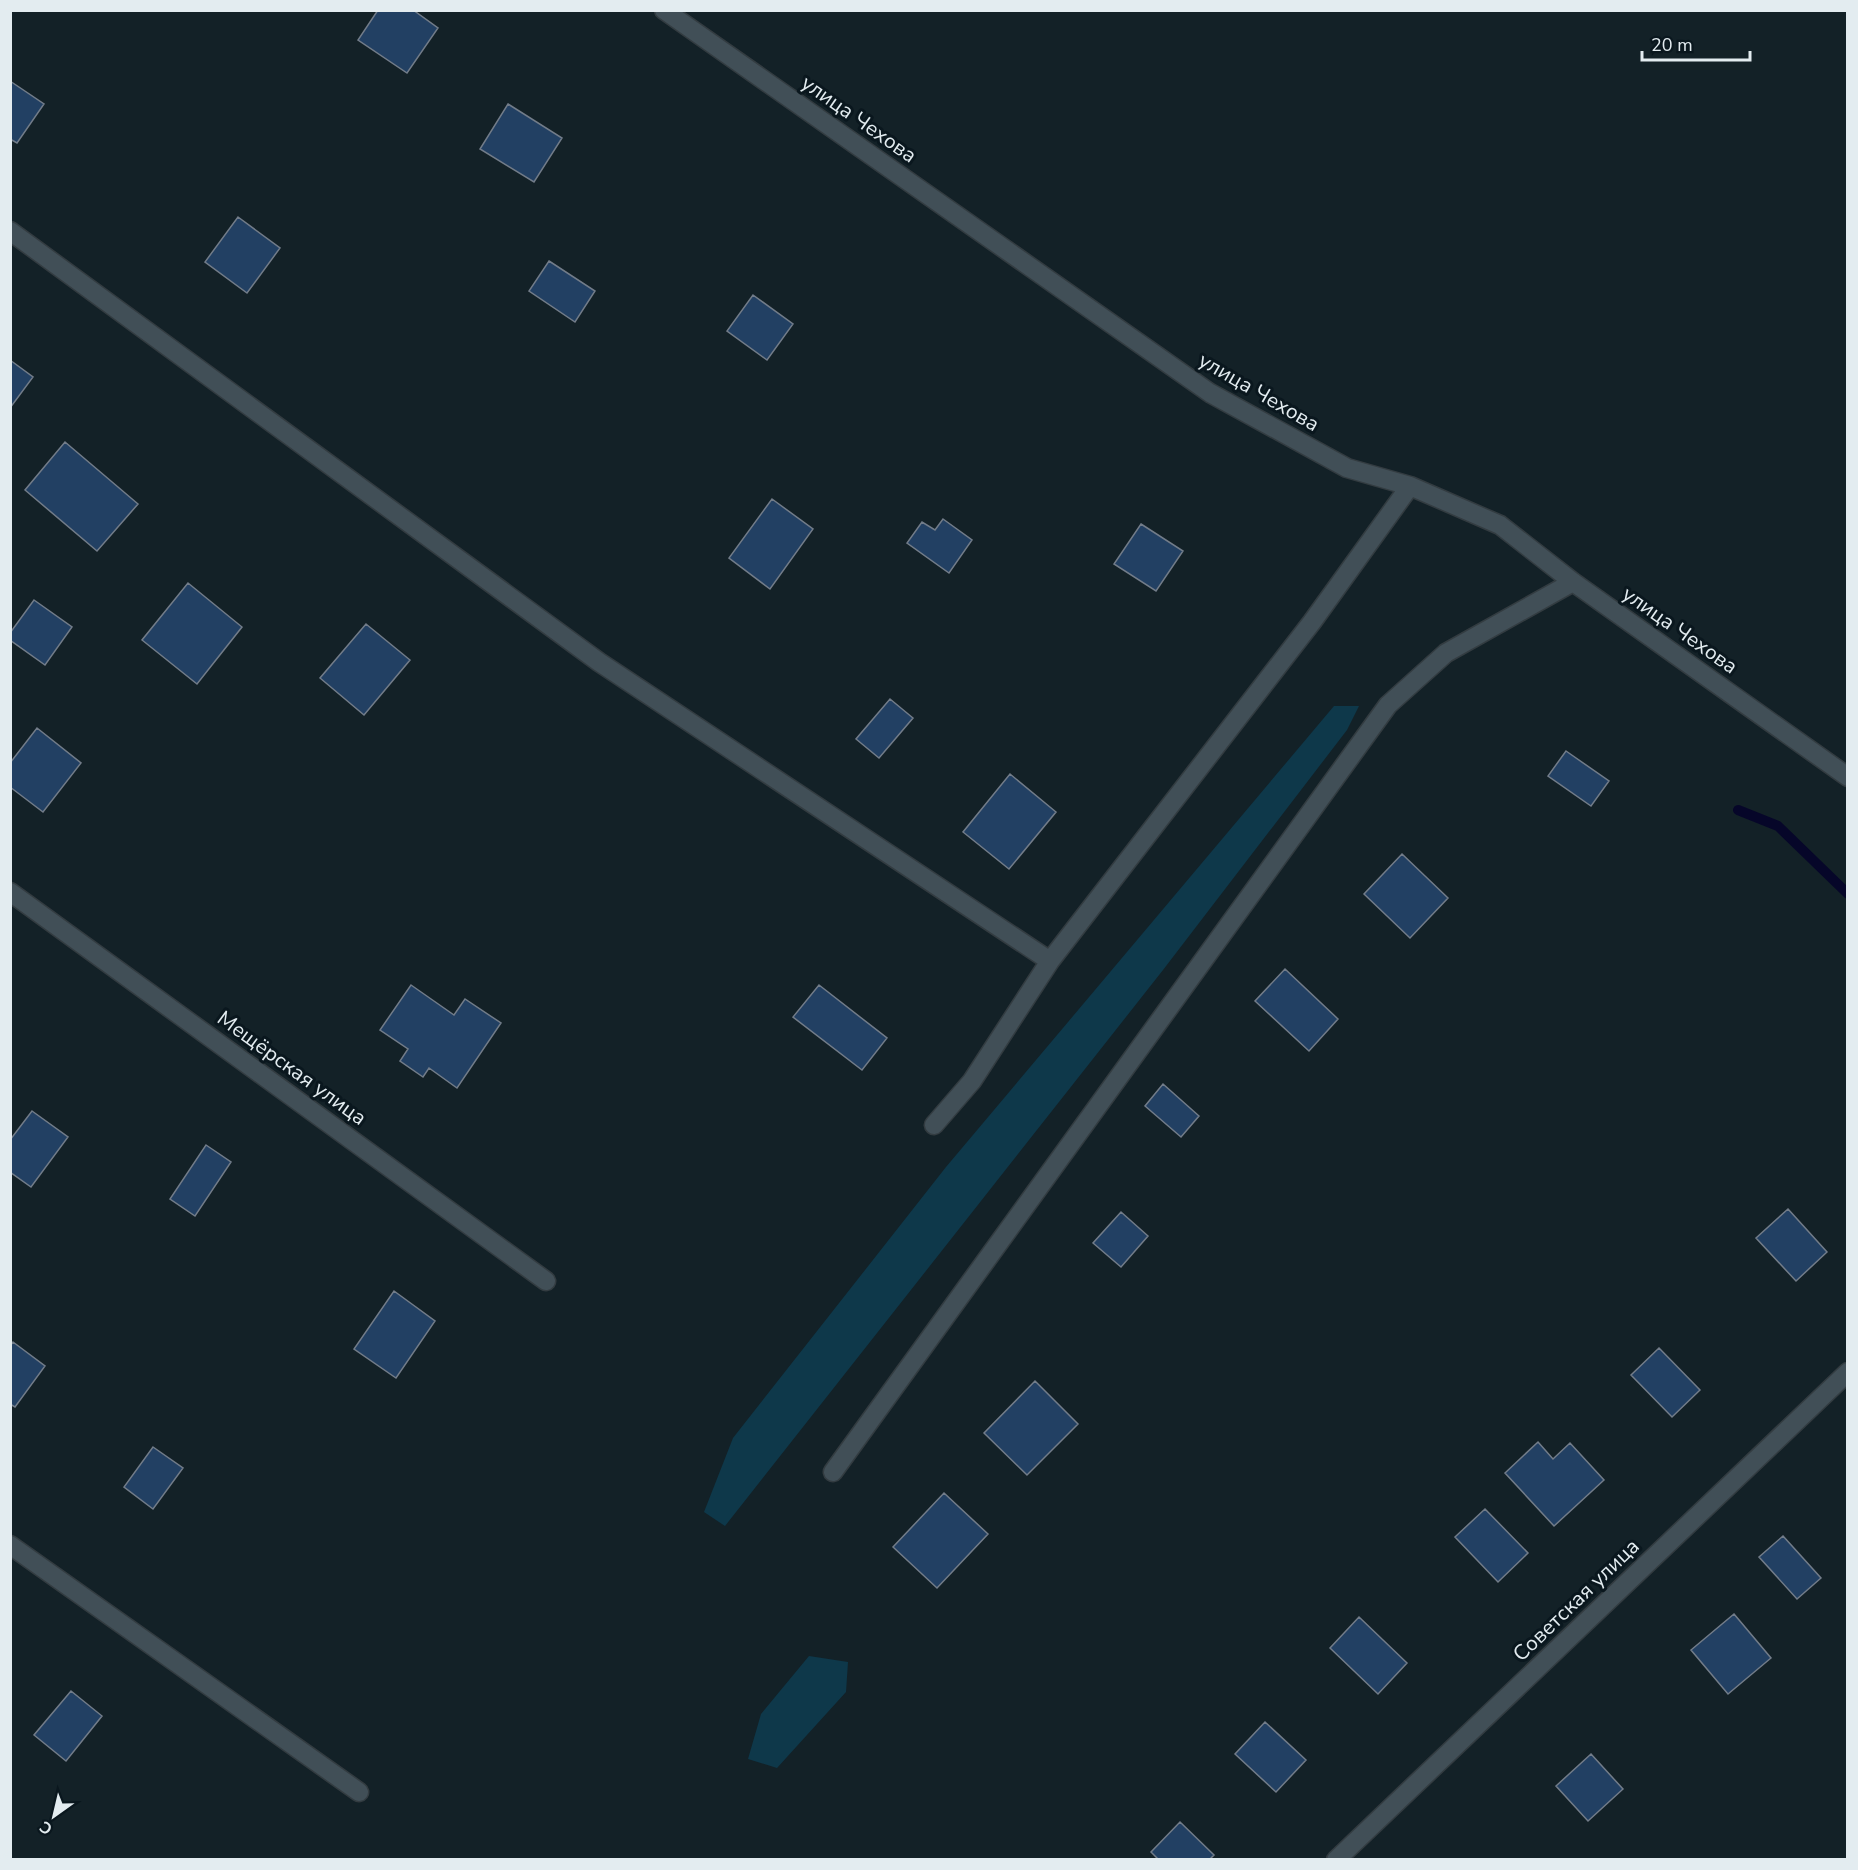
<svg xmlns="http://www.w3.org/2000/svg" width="1858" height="1870" viewBox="0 0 1858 1870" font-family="'Nunito Sans',sans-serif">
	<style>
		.green { fill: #0e384a }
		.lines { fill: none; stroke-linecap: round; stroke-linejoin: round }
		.stream { stroke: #060629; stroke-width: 10 }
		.building { fill: #224063; stroke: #727c89; stroke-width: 1.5 }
		.street-casing { stroke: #333c41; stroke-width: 21 }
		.street { stroke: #414f57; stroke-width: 18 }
		.labels { text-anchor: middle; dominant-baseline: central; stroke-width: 6; stroke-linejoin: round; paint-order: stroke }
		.street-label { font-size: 21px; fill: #e3ecf0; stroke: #0a171e }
	</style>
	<rect width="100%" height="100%" fill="#132127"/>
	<path class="green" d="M1334,706H1359L1347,730L1163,970L725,1526L704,1512L733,1438L946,1167Z
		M809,1656L848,1662L846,1692L777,1768L748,1759L761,1714Z"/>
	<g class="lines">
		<path class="stream" d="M1738,810L1778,826L1848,894"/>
	</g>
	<path class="building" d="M378,10H413L438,28L407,73L358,40Z
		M10,81L44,104L17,143L10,139Z
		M508,104L562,138L534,182L480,149Z
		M238,217L280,248L247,293L205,262Z
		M549,261L595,291L575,322L529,291Z
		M753,295L793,324L767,360L727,331Z
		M10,360L33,377L10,408Z
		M65,442L138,504L97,551L25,490Z
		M772,499L813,529L770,589L729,558Z
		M943,519L972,540L949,573L907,543L922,522L935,530Z
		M1141,524L1183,551L1156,591L1114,564Z
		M188,583L242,627L197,684L142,640Z
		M34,600L72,627L45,665L10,640V633Z
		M366,624L410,660L364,715L320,678Z
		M890,699L913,718L879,758L856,739Z
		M37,728L81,763L43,812L10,787V763Z
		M1566,751L1609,781L1591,806L1548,776Z
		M1010,774L1056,812L1009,869L963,832Z
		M1402,854L1448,898L1410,938L1364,894Z
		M1285,969L1338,1019L1309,1051L1255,1001Z
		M411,985L454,1015L465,999L501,1023L457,1088L429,1068L423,1077L400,1061L408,1049L380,1030Z
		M819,985L887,1038L862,1070L793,1017Z
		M1163,1084L1199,1116L1181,1137L1145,1106Z
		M32,1111L68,1137L31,1187L10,1172V1140Z
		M206,1145L231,1162L195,1216L170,1199Z
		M1788,1209L1827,1252L1796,1281L1756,1238Z
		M1121,1212L1148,1236L1121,1267L1093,1243Z
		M394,1291L435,1321L396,1378L354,1349Z
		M13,1342L45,1366L15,1407L10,1404V1346Z
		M1659,1348L1700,1390L1672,1417L1631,1375Z
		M1035,1381L1078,1424L1027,1475L984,1433Z
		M1538,1442L1553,1459L1570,1443L1604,1480L1554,1526L1505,1473Z
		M153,1447L183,1468L153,1509L124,1487Z
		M944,1493L988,1534L937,1588L893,1547Z
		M1485,1509L1528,1553L1498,1582L1455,1537Z
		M1783,1536L1821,1578L1797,1599L1759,1557Z
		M1734,1614L1771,1658L1728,1694L1691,1650Z
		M1359,1617L1407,1663L1378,1694L1330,1648Z
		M71,1691L102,1716L66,1761L34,1735Z
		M1265,1722L1306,1760L1276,1792L1235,1754Z
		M1591,1754L1623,1789L1588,1821L1556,1786Z
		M1180,1822L1214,1855L1209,1860H1159L1151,1852Z"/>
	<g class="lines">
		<g class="street-casing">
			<path id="street" d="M664,10L1210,393L1347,468L1410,486L1500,525L1573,582L1848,777
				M10,231L599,662L1050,961
				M10,892L546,1281
				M934,1125L972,1081L1050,961L1312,622L1410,486
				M833,1472L1388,705L1446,653L1573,582
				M10,1545L359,1792
				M1336,1860L1848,1372"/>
		</g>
		<use href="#street" class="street"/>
	</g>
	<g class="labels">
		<g class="street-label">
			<text transform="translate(859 119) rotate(35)">улица Чехова</text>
			<text transform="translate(1259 392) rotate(30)">улица Чехова</text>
			<text transform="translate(1680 630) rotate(35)">улица Чехова</text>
			<text transform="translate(292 1068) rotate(36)">Мещёрская улица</text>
			<text transform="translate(1576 1600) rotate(-44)">Советская улица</text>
		</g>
	</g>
	<rect width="1858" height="1870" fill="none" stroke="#e3ecf0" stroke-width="24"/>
	<g transform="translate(54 1816) rotate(214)" stroke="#0a171e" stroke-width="4.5" paint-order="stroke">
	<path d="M0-4.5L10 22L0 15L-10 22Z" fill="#e3ecf0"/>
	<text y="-9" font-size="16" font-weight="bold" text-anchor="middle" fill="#e3ecf0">С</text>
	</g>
	<path d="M1642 51v9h108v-9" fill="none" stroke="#e3ecf0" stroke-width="3"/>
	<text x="1651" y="51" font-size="18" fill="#e3ecf0" stroke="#0a171e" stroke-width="4.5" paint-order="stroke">20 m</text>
</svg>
